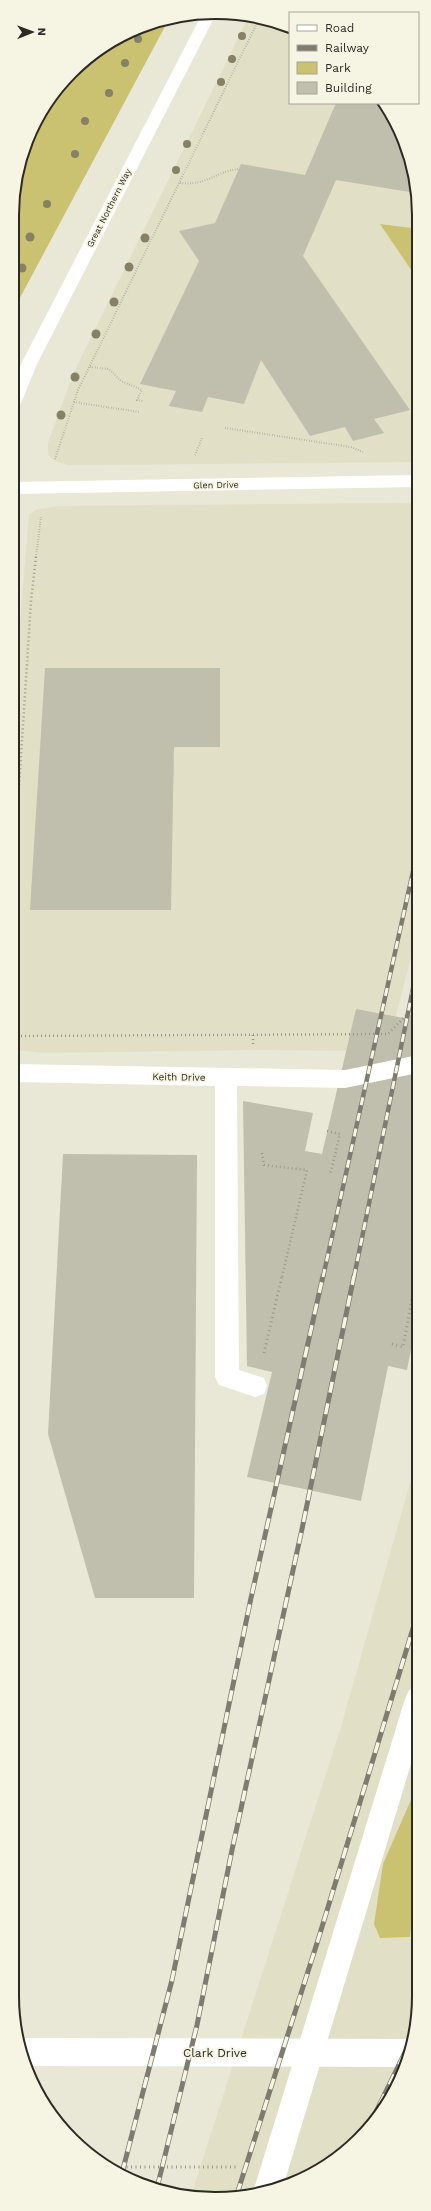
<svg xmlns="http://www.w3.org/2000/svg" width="431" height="2211" viewBox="0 0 431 2211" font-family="'Work Sans',sans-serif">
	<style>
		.built { fill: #e1dfc6 }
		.green { fill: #cac171 }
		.building { fill: #c0bead }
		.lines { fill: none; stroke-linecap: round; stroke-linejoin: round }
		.path-far2 { stroke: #99988b; stroke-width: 2; stroke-dasharray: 0.5 2; stroke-linecap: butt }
		.path-far1 { stroke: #99988b; stroke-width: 2.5; stroke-dasharray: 1 3; stroke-linecap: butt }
		.path { stroke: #99988b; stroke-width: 3; stroke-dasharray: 1 3.5; stroke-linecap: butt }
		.service { fill: #fff; fill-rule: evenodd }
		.minor { fill: #fff; fill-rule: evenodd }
		.secondary { fill: #fff; fill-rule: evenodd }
		.rail-far1-casing { stroke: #7e7c71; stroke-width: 4.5 }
		.rail-casing { stroke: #7e7c71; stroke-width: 5 }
		.rail-far1 { stroke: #f6f5e3; stroke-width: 3; stroke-dasharray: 8; stroke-linecap: butt }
		.rail { stroke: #f6f5e3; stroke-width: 3.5; stroke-dasharray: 11; stroke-linecap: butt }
		.tree { fill: #848165 }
		.labels { text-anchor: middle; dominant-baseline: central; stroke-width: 3.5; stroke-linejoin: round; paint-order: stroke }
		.far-street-label { font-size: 9px; fill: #2b2a23; stroke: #f6f5e3 }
		.street-label { font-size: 10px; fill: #2b2a23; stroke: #f6f5e3 }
		.near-street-label { font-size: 12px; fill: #2b2a23; stroke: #f6f5e3 }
		.rim { fill: none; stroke: #2b2a23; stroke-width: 2 }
	</style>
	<rect width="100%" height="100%" fill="#e9e7d6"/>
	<path class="built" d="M249,16L290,28V103H382L398,126L419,202L418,462L96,465H68L55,461L48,455V443L74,372Z
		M404,503L418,504V929L387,1051L253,1050L45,1053L13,1050V708L29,515L35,510L59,506Z
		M418,1455L417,2022L392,2097L350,2149L281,2188L202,2199L191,2196L341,1727Z"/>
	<path class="green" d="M163,19H169L14,309V189L39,114L91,54Z
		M380,224L419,229L418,280Z
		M417,1786V1899L413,1903L410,1937L380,1938L374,1924L383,1864Z"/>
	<path class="building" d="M336,103H382L398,126L416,193L336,180L303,256L410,410L374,419L384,433L353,441L345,427L310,436L261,360L244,404L208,397L202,412L169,406L176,391L140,384L199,261L179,231L215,223L241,164L305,175Z
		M45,668H220V747H174L171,910H30Z
		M356,1009L409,1019L410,1015L418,1017V1314L407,1370L388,1366L361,1501L247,1477L272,1372L247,1366L243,1101L313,1113L305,1151L322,1154Z
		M63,1154L197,1155L194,1598H95L48,1434Z"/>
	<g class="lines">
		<path class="path-far2" d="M180,183C209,186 215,171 239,169
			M90,367L109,369L121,381L142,390L137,400L143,401
			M74,402L139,412
			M225,428L351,447L363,452
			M195,455L202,438
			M55,459L78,390L259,19
			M36,557L41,517"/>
		<path class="path-far1" d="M13,881L31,601L36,556
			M253,1035V1045
			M13,1036L388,1034L418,1003
			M327,1131L340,1134L330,1175
			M262,1153L264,1165L307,1170L282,1277
			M416,1277L418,1264"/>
		<path class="path" d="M392,1344L403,1347L416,1276
			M264,1353L282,1276
			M113,2167H237"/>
		<path class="service" d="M418,1055V1073L345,1088L237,1086L239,1370L264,1378L267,1386L264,1394L255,1397L219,1385L215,1377V1086L13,1082V1064L345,1070Z
			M418,1686L417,1744L283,2187L253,2192L405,1699L409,1690Z"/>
		<path class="minor" d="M418,475V487L13,494V482Z"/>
		<path class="secondary" d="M201,16H215L37,364L22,401L20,405L14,406V382L21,364Z
			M23,2038L407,2039L411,2040L402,2067L26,2066L21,2039Z"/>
		<g class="rail-far1-casing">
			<path id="rail-far1" d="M323,1277L418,849
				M354,1277L418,964"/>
		</g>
		<g class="rail-casing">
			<path id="rail" d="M370,2124L412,2038
				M122,2173L172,1980L251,1598L323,1276
				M157,2188L197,2025L232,1850L302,1529L354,1276
				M237,2194L318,1940L418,1612"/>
		</g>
		<use href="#rail-far1" class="rail-far1"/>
		<use href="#rail" class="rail"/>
	</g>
	<g class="tree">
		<circle cx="242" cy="36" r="4"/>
		<circle cx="138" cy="39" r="4"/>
		<circle cx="232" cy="59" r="4"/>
		<circle cx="125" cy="63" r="4"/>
		<circle cx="221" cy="82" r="4"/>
		<circle cx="109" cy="93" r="4"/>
		<circle cx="85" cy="121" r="4"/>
		<circle cx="187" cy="144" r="4"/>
		<circle cx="75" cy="154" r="4"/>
		<circle cx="176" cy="170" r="4"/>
		<circle cx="47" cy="204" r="4"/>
		<circle cx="30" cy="237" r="4.5"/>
		<circle cx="145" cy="238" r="4.5"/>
		<circle cx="129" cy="267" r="4.5"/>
		<circle cx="22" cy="268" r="4.5"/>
		<circle cx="114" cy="302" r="4.5"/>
		<circle cx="96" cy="334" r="4.5"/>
		<circle cx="75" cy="377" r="4.5"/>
		<circle cx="61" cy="415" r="4.5"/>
	</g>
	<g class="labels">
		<g class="far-street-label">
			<text transform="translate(109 208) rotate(-63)">Great Northern Way</text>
			<text transform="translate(216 485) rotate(-1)">Glen Drive</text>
		</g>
		<g class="street-label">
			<text transform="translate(179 1077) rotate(1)">Keith Drive</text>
		</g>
		<g class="near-street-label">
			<text x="215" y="2053">Clark Drive</text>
		</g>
	</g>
	<path d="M0 0H431V2211H0ZM215 19H216A196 196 0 0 1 412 215V1996A196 196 0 0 1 216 2192H215A196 196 0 0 1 19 1996V215A196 196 0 0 1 215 19Z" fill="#f6f5e3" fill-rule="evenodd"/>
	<path class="rim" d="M215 19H216A196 196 0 0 1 412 215V1996A196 196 0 0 1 216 2192H215A196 196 0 0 1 19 1996V215A196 196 0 0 1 215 19Z"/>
	<rect x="289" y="12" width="130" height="92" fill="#f6f5e3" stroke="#a5a496"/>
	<rect x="297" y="25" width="20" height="6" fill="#ffffff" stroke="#a5a496"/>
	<text x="325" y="32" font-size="12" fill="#2b2a23">Road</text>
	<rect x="297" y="45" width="20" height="6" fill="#7e7c71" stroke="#a5a496"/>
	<text x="325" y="52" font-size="12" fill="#2b2a23">Railway</text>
	<rect x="297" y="62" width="20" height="12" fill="#cac171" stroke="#a5a496"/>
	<text x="325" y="72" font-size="12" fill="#2b2a23">Park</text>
	<rect x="297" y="82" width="20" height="12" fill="#c0bead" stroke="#a5a496"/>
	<text x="325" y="92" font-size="12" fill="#2b2a23">Building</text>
	<g transform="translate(32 32) rotate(89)" stroke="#f6f5e3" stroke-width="3" paint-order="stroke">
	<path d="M0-3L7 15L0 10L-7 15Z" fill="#2b2a23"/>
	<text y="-6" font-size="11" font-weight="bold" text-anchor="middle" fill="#2b2a23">N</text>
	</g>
</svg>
